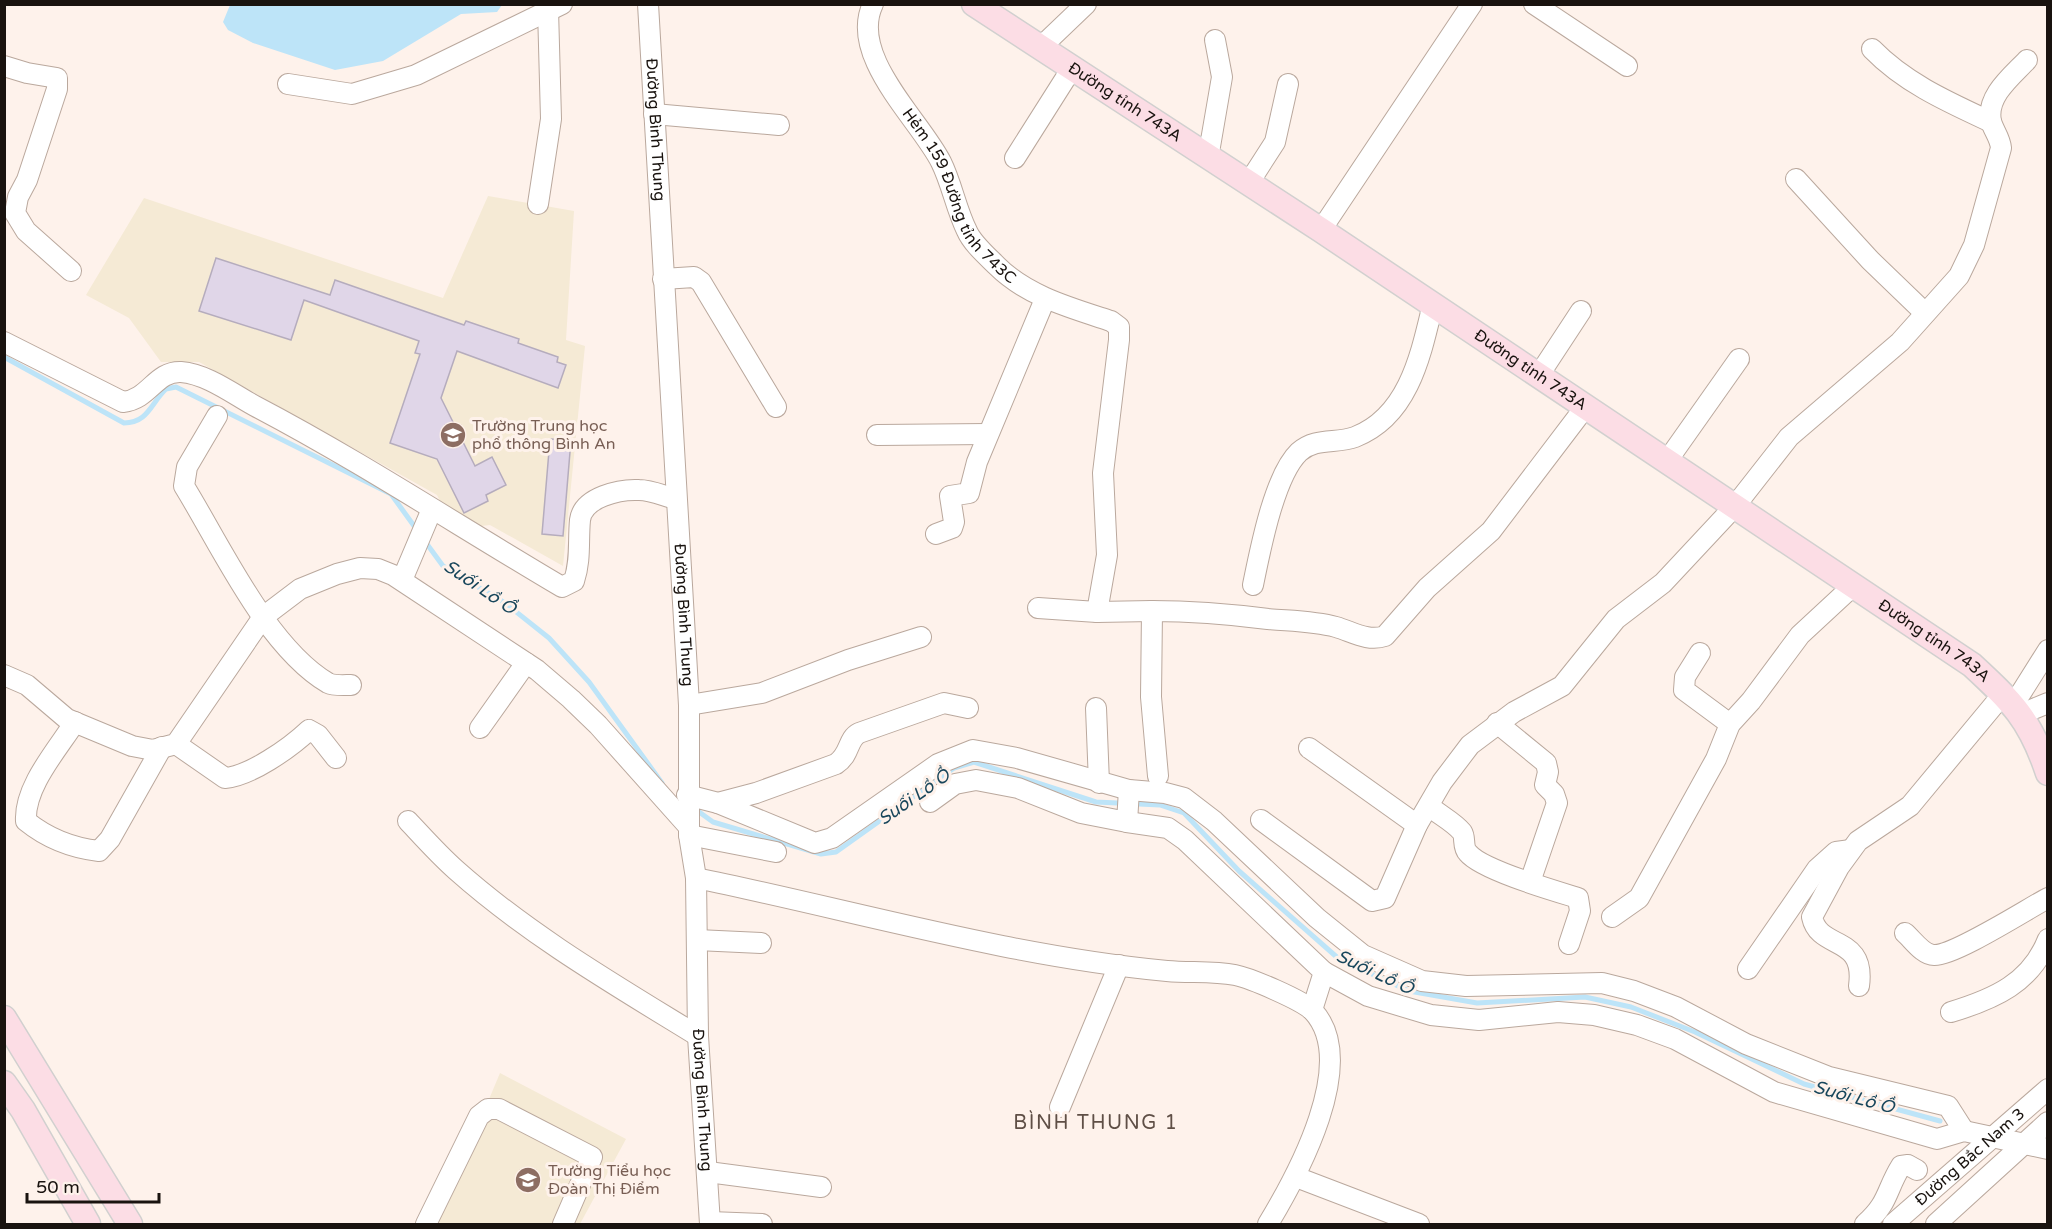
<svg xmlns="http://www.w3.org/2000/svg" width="2052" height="1229" viewBox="0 0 2052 1229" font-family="'Varela Round',sans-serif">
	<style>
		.education { fill: #f5ead5 }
		.water { fill: #bde4f8 }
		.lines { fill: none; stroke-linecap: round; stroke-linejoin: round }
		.stream { stroke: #bde4f8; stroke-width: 5 }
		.building { fill: #e0d6e8; stroke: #b5acbd; stroke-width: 1.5 }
		.minor-casing { stroke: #baa89d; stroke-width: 22 }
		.major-casing { stroke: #d1d0cf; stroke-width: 27 }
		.minor { stroke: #fff; stroke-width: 20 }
		.major { stroke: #fcdde5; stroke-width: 24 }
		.labels { text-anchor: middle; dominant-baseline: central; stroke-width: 6; stroke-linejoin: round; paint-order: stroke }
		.street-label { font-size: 16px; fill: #19130f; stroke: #fef2eb }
		.education-label { font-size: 16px; fill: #785e54; stroke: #fef2eb; text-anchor: start }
		.water-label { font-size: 18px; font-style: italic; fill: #18465b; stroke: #fef2eb }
		.quarter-label { font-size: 20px; letter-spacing: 1.5px; fill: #5f4f46; stroke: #fef2eb }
	</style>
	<rect width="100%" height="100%" fill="#fef2eb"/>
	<path class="education" d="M488,196L574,211L566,340L585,346L563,566L490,525L473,527L445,511L437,495L199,362H161L129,318L86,295L144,198L443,298Z
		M500,1073L626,1139L580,1224H429L469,1147Z"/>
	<path class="water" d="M230,5V4L502,5L497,12L461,14L383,61L335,70L253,43L228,30L223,22Z"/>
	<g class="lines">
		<path class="stream" d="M4,357L124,423C148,423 151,403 166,389L176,387L391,494L417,530
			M424,540L443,566L505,603L549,638L589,682L662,783
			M695,809L713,822L821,854L836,852L954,768L974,762L1096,802L1160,805L1184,813L1239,871L1339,959L1409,991L1477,1003L1585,997L1631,1007L1695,1032L1804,1084L1940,1121"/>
	</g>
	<path class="building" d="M216,258L330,295L335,280L464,325L466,321L519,339L518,343L558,357L557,362L566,365L558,388L457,351L441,398L475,466L492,457L506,485L486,495L488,501L464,513L437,459L390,443L420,354L415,353L419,341L304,300L291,340L199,311Z
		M550,439L571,440L563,536L542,534Z"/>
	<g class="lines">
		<g class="minor-casing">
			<g id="minor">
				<path id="s1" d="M648,4L689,705V835L696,878L698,1036L710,1224"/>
				<path id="s2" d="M873,4C848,56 920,120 941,162C952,184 956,209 967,231C972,243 987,256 997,266C1027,296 1071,308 1111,321L1119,327V340L1103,473L1107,555L1097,612"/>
				<path d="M1534,4L1627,66"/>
				<path d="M1041,47L1086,4"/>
				<path d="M1872,49C1905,83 1948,102 1991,122"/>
				<path d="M4,66L27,73L57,78V89L27,180L18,197L15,213L26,231L71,271"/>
				<path d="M288,84L352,94L416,75L562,4"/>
				<path d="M654,114L779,125"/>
				<path d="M1015,158L1072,68"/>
				<path d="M1208,158L1222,77L1215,40"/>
				<path d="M1796,179L1870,260L1925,313"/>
				<path d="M1248,184L1275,142L1288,84"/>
				<path d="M538,204L551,119L548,9"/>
				<path d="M1321,230L1472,4"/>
				<path d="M663,279L694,277L701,282L776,407"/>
				<path d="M4,342L123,402C150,399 155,371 181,372C207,374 233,394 255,406C360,461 460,527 562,587L574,581C581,560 578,541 580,520C583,497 620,489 639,490C651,490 664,496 676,499"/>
				<path d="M1539,375L1581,311"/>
				<path d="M217,416L187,467L184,486C221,546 267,647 328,683C334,686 344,685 351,685"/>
				<path d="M877,435L988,434"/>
				<path d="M1667,461L1739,359"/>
				<path d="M936,534L952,528L954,522L950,496L969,493L977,462L1045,299"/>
				<path d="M402,580L432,509"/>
				<path d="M1253,585C1260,551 1274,476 1299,452C1316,437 1336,444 1355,437C1409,416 1421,354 1433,304"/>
				<path d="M1038,608L1097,612L1152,611"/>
				<path d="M1700,653L1685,677L1684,690L1730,724"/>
				<path d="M4,675L27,685L67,719L132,746L153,750L176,744L263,617L300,589L337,574L360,568L378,569L393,575L537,670L571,699L598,725L689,827"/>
				<path d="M2014,704L2048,650"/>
				<path d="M689,705L762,693L848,660L921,637"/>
				<path d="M1096,708L1099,783"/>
				<path d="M2021,714L2048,703"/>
				<path d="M75,722C57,750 24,787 26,821C47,838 72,848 99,851L110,839L162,747"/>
				<path d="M1497,723L1546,763L1548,772L1545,785L1554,794L1557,803L1530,882"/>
				<path d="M480,728L526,663"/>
				<path d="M176,744L225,778C250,776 290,748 309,730L318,735L336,758"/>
				<path d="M1309,748L1417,825"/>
				<path d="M1158,776L1151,697L1152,611C1191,611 1229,614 1268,619C1290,621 1314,621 1336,627C1353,632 1368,642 1385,636L1427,588L1491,531L1586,406"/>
				<path d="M687,795L718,803L756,793L836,764C851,754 847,739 859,733L944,703L968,708"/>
				<path d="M930,802L955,784L976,780L1018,788L1081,813L1127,822L1129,790"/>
				<path d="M718,803L815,843L832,838L938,764L973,750L1017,758L1129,790L1165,793L1184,798L1214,821L1317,918L1363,955L1422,981L1466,986L1602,983L1634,991L1676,1007L1746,1044L1829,1077L1948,1106L1964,1131"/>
				<path d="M1429,806C1438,814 1454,822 1462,832C1466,838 1462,847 1468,853C1482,870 1555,891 1578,898L1580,911L1569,944"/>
				<path d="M1261,820L1372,901L1385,898L1417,825L1442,782L1470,745L1514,712L1562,686L1616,619L1663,583L1735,506L1789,437L1900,342L1959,276L1974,245L2001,148C2000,137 1993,130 1991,121C1986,96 2012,76 2027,60"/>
				<path d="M408,821C423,837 439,855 456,870C529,935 615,985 698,1036"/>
				<path d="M1127,822L1168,828L1185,840L1324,972L1312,1010"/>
				<path d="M689,835L776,852"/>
				<path d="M696,878C852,910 1008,956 1167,971C1189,973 1213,971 1235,975C1250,978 1302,1000 1313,1011C1360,1062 1297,1176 1268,1224"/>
				<path d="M1612,917L1639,898L1716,759L1730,724L1751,701L1800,635L1854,585"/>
				<path d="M1905,933C1913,940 1923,955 1934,955C1954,956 2027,909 2048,898"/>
				<path d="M697,940L761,943"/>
				<path d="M1748,969L1817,869L1836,852L1851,850"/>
				<path d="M1324,972L1368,996L1431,1015L1479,1020L1558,1012L1594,1015L1637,1025L1675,1039L1774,1092L1937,1139L1964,1131L2048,1149"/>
				<path d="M1859,986C1866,934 1819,951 1812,917L1839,867L1858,841L1910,806L2003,694"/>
				<path d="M1951,1012C1994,999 2031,983 2048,939"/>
				<path d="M1060,1107L1119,965"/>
				<path d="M708,1172L821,1187"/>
				<path d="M1296,1177L1419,1224"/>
				<path d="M710,1222L762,1224"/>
				<path d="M426,1224L479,1116L488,1109H499L592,1157L563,1224"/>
				<path d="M1865,1224C1889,1203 1886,1190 1901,1166L1908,1165L1917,1170"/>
				<path id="s3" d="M1893,1224L2048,1089"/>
				<path d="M1936,1224L2048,1122"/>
			</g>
		</g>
		<g class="major-casing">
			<g id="major">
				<path id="s4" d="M974,4L1321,230L1972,665C2012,702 2030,719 2048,773"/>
				<path d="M4,1018L130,1224"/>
				<path d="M4,1083L23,1110L88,1224"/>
			</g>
		</g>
		<use href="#minor" class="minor"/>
		<use href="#major" class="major"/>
	</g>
	<defs>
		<g id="school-disc" transform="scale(1.35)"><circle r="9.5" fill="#8d6e63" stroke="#fef2eb"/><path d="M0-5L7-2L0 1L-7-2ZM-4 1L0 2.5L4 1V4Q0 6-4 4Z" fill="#fff"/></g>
	</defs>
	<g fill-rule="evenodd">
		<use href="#school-disc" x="453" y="435"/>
		<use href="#school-disc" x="528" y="1180"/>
	</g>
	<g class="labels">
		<g class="street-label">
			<text stroke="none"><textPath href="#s4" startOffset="180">Đường tỉnh 743A</textPath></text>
			<text stroke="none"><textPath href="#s1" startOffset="126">Đường Bình Thung</textPath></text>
			<text stroke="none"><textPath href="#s2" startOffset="219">Hẻm 159 Đường tỉnh 743C</textPath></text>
			<text stroke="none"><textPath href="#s4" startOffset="666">Đường tỉnh 743A</textPath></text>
			<text stroke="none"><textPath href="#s1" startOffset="612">Đường Bình Thung</textPath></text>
			<text stroke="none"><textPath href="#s4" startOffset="1152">Đường tỉnh 743A</textPath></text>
			<text stroke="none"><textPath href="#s1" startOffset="1098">Đường Bình Thung</textPath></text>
			<text stroke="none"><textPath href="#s3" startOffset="102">Đường Bắc Nam 3</textPath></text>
		</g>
		<g class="education-label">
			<text x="472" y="426">Trường Trung học<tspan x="472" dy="18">phổ thông Bình An</tspan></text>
			<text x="548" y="1171">Trường Tiểu học<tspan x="548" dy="18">Đoàn Thị Điểm</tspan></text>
		</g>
		<g class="water-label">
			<text transform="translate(480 587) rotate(34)">Suối Lồ Ồ</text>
			<text transform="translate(914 797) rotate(-35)">Suối Lồ Ồ</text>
			<text transform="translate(1375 972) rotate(25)">Suối Lồ Ồ</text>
			<text transform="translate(1854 1097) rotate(15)">Suối Lồ Ồ</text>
		</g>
		<g class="quarter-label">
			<text x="1096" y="1123">BÌNH THUNG 1</text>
		</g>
	</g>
	<rect width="2052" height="1229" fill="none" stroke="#19130f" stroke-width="12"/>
	<path d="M27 1193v9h132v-9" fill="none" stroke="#19130f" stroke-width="3"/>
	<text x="36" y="1193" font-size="18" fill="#19130f" stroke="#fef2eb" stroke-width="4.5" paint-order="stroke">50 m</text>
</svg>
